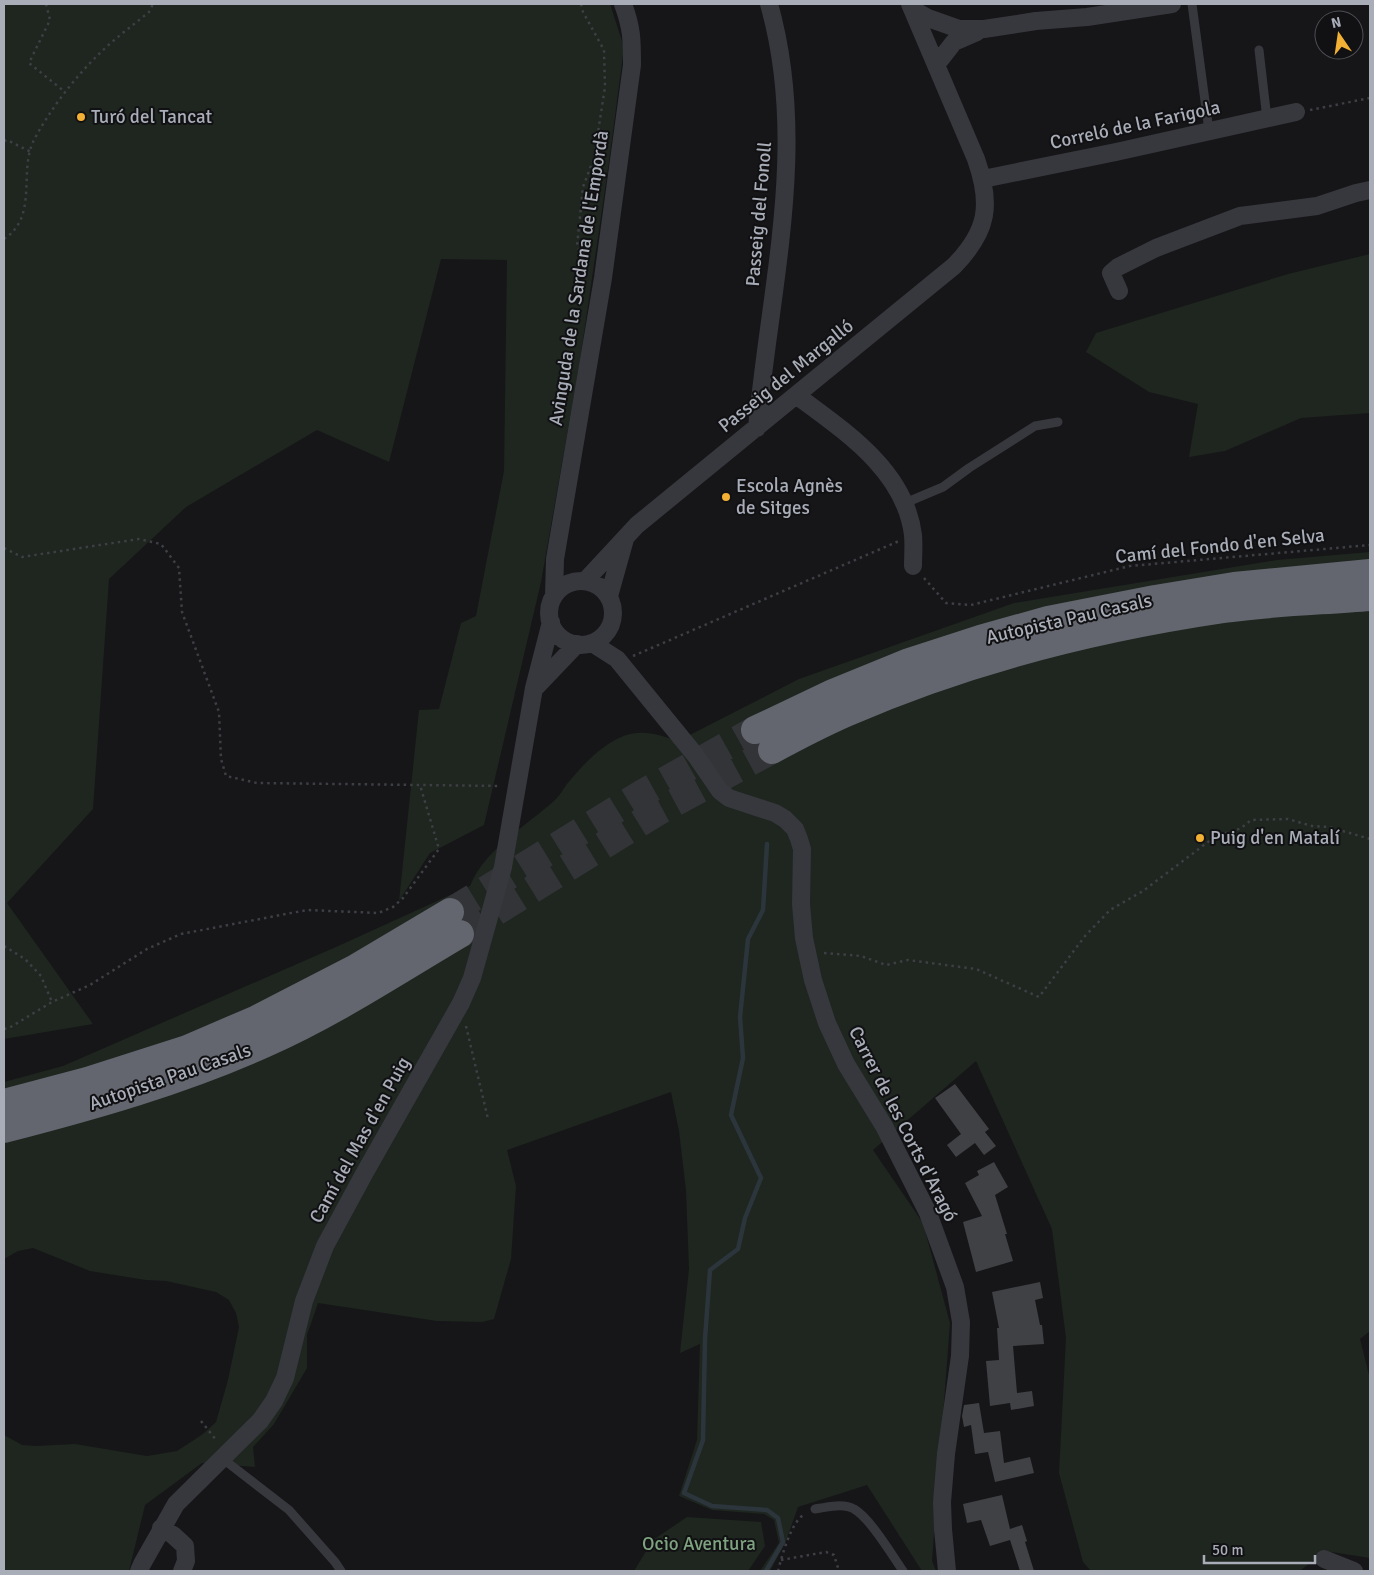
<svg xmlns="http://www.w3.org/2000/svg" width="1374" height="1575" viewBox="0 0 1374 1575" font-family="Signika,sans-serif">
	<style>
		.green { fill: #1e261f }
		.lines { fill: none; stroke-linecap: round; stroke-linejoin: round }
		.stream { stroke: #2c353c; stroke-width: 4.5 }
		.building { fill: #404145 }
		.motorway-tunnel { stroke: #333438; stroke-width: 28; stroke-dasharray: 28 14; stroke-linecap: butt }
		.path { stroke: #3d3f44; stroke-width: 2.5; stroke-dasharray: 2.5 4; stroke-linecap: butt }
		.service { stroke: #37383d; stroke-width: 9 }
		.minor { stroke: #37383d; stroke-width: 18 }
		.motorway { stroke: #63666e; stroke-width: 28 }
		.poi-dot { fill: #f2b134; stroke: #111113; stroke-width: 2 }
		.labels { text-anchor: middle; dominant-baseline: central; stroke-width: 4; stroke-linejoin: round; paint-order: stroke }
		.poi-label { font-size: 19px; fill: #a8adb8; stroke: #111113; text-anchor: start }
		.street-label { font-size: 19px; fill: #a8adb8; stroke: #111113 }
		.park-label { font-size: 19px; fill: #7fa381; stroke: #111113 }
	</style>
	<rect width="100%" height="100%" fill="#161618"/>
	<path class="green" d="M4,4H610L624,47L609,162L579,367L541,582L484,825L430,853L399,901L419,710L439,709L461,623L476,616L504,471L507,260L441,259L389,462L317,430L186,507L109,579L93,809L7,903L93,1024L4,1039Z
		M1370,254V413L1301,418L1225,451L1189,457L1198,404L1149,392L1086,352L1096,333L1288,274Z
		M1370,552V1331L1360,1339L1370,1379V1558L1325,1551L1300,1571H1091L1083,1562L1059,1473L1066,1338L1052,1229L976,1061L873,1150L923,1223L950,1323L932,1561L936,1571H922L867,1485L798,1507L786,1541L770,1571H760L779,1543L774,1520L764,1514L712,1510L679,1496L697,1440L700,1344L680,1353L689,1269L686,1190L679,1131L671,1092L507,1150L516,1186L511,1259L494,1319L482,1322L437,1321L318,1303L307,1335V1368L274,1424L253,1447L255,1467L202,1463L145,1505L129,1571H4V1435L22,1445L36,1446L75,1444L147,1456L177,1451L203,1434L216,1422L228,1380L239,1327L236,1313L229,1300L216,1292L166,1281L146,1280L90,1271L33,1248L18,1251L4,1259V1082L63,1066L336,947L470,886C486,847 526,827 556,799C560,795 563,789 567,784C581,767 598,748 619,738C640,728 657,734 678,741L799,679L1014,603L1277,560Z
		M687,1517L761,1522L765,1546L748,1571H634L653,1540Z"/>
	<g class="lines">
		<path class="stream" d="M766,1571L783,1542L778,1518L767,1510L712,1506L684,1493L703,1440L705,1339L710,1270L738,1249L745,1218L761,1178L731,1115L743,1058L740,1017L748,939L763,910L767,844"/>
	</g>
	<path class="building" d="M955,1084L989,1129L985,1132L996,1146L984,1155L975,1143L956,1157L947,1145L961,1134L935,1098Z
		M994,1162L1008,1187L995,1195L1007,1234H1005L1013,1261L976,1272L963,1222L982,1216L965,1183L979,1175L977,1171Z
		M1040,1282L1043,1298L1035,1300L1040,1325H1042L1044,1344L1013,1346L1017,1393L1032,1391L1034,1406L1011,1410L1010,1403L990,1406L986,1361L999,1360L997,1328H999L992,1292Z
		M979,1403L984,1433L1000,1431L1004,1463L1030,1457L1034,1473L995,1482L988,1452L975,1454L971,1425L964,1427L962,1416L964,1405Z
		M1002,1495L1010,1529L1022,1525L1027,1541L1025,1542L1034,1571H1020L1010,1540L990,1546L981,1520L967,1523L963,1504Z"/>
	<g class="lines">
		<path class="motorway-tunnel" d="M450,912L643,793L755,730
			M460,934L659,811L772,750"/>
		<path class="path" d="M46,4L50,20L29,63L65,92
			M581,4L583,12L604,50L605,87L594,158L583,187L577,246L582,255L589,263
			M1310,110L1370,98
			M4,141L7,140L31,152
			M4,239C39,216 18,171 34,140C49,111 75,77 99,54C114,39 132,26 149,12L153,4
			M4,548L22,557L139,539L161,544L179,568L182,612L219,712L221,759L226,776L257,783L501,786
			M924,578L946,603L971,605L1130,566L1370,545
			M633,656L899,541
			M4,946L25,959L41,976L52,1002
			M824,953L861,956L886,965L908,960L976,969L1039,997L1085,936L1110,910L1143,891L1208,842L1230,831L1240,829L1251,820L1288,819L1312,826L1329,827L1370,839
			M466,1026L488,1119
			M4,1029L9,1028L52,1002L90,985L147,949L181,934L307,910L378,913L393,907L403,898L439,849L420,785
			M201,1421L217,1441
			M781,1560L826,1552L834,1555L839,1571
			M778,1571C782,1556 791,1521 805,1514"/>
		<path class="service" d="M1192,4L1209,131
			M1259,50L1267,119
			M905,503L943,487L969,468L1035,426L1058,422
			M223,1459L289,1510L335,1562L341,1571
			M815,1509C826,1507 844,1503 854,1509C870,1518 892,1555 903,1571"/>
		<path class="minor" d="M912,9L928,18L959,29H984L1036,21L1087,17L1172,4
			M936,65L954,42L977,32
			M983,179L1116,152L1296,112
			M1119,291L1111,273L1118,267L1156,248L1240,216L1317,206L1356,193L1370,190
			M796,395C844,431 905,470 913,535C914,545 913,556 913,566
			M757,428C770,286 809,145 769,4
			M585,581L637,525L954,266C988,231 992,205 976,159L910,4
			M549 613a32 32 0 1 1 64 0a32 32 0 1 1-64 0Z
			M554,596L555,559L603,278L632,65C632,40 632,28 623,4
			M609,596L625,539
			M592,643L617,659L696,756L720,791L729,798L775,813L785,819L795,829L799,839L802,849L801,904L804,938L813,980L827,1023L846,1064L884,1126L928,1213L955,1287L961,1322L960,1356L946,1454L942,1502L943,1529L947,1571
			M535,688L577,644
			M161,1528L173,1535L185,1546L186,1561L182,1571
			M1324,1559L1354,1571
			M139,1571L142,1564L176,1504L260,1421L274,1401L285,1378L304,1301L325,1246L364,1174L461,1003L472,978L503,867L534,688L551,622"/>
		<path class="motorway" d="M755,730L833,693L909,662L980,639L1048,620L1155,599L1234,586L1370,573
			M772,750C796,737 821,724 846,713C965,661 1095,628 1224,609C1272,602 1322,601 1370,597
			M4,1103L87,1081L187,1049L257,1019L354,969L450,912
			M4,1129C93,1106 182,1081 266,1043C334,1013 397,971 460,934"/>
	</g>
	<g class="poi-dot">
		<circle cx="81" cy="117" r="5"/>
		<circle cx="726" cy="497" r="5"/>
		<circle cx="1200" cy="838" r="5"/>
	</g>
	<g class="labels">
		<g class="poi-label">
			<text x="91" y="117">Turó del Tancat</text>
			<text x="736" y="486">Escola Agnès<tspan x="736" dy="22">de Sitges</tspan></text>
			<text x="1210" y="838">Puig d'en Matalí</text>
		</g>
		<g class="street-label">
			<text transform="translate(1135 125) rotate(-12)">Correló de la Farigola</text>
			<text transform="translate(759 214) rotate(-85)">Passeig del Fonoll</text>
			<text transform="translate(579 278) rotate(-81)">Avinguda de la Sardana de l'Empordà</text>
			<text transform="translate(786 376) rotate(-39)">Passeig del Margalló</text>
			<text transform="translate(1220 546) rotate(-6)">Camí del Fondo d'en Selva</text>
			<text transform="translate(1069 619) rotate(-13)">Autopista Pau Casals</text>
			<text transform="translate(170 1077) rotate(-19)">Autopista Pau Casals</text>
			<text transform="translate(903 1124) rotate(63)">Carrer de les Corts d'Aragó</text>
			<text transform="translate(360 1140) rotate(-61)">Camí del Mas d'en Puig</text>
		</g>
		<g class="park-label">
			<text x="699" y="1544">Ocio Aventura</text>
		</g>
	</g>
	<rect width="1374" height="1575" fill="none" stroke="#a8adb8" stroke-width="10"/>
	<g transform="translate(1339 35) rotate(347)"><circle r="24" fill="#111113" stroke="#4d4f55"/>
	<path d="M0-4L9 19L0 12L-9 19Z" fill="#f2b134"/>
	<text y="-8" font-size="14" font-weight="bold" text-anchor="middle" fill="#a8adb8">N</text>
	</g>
	<path d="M1204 1555v8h111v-8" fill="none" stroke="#a8adb8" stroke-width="2.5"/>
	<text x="1212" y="1555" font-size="15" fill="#a8adb8" stroke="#111113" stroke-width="4" paint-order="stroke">50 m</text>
</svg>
